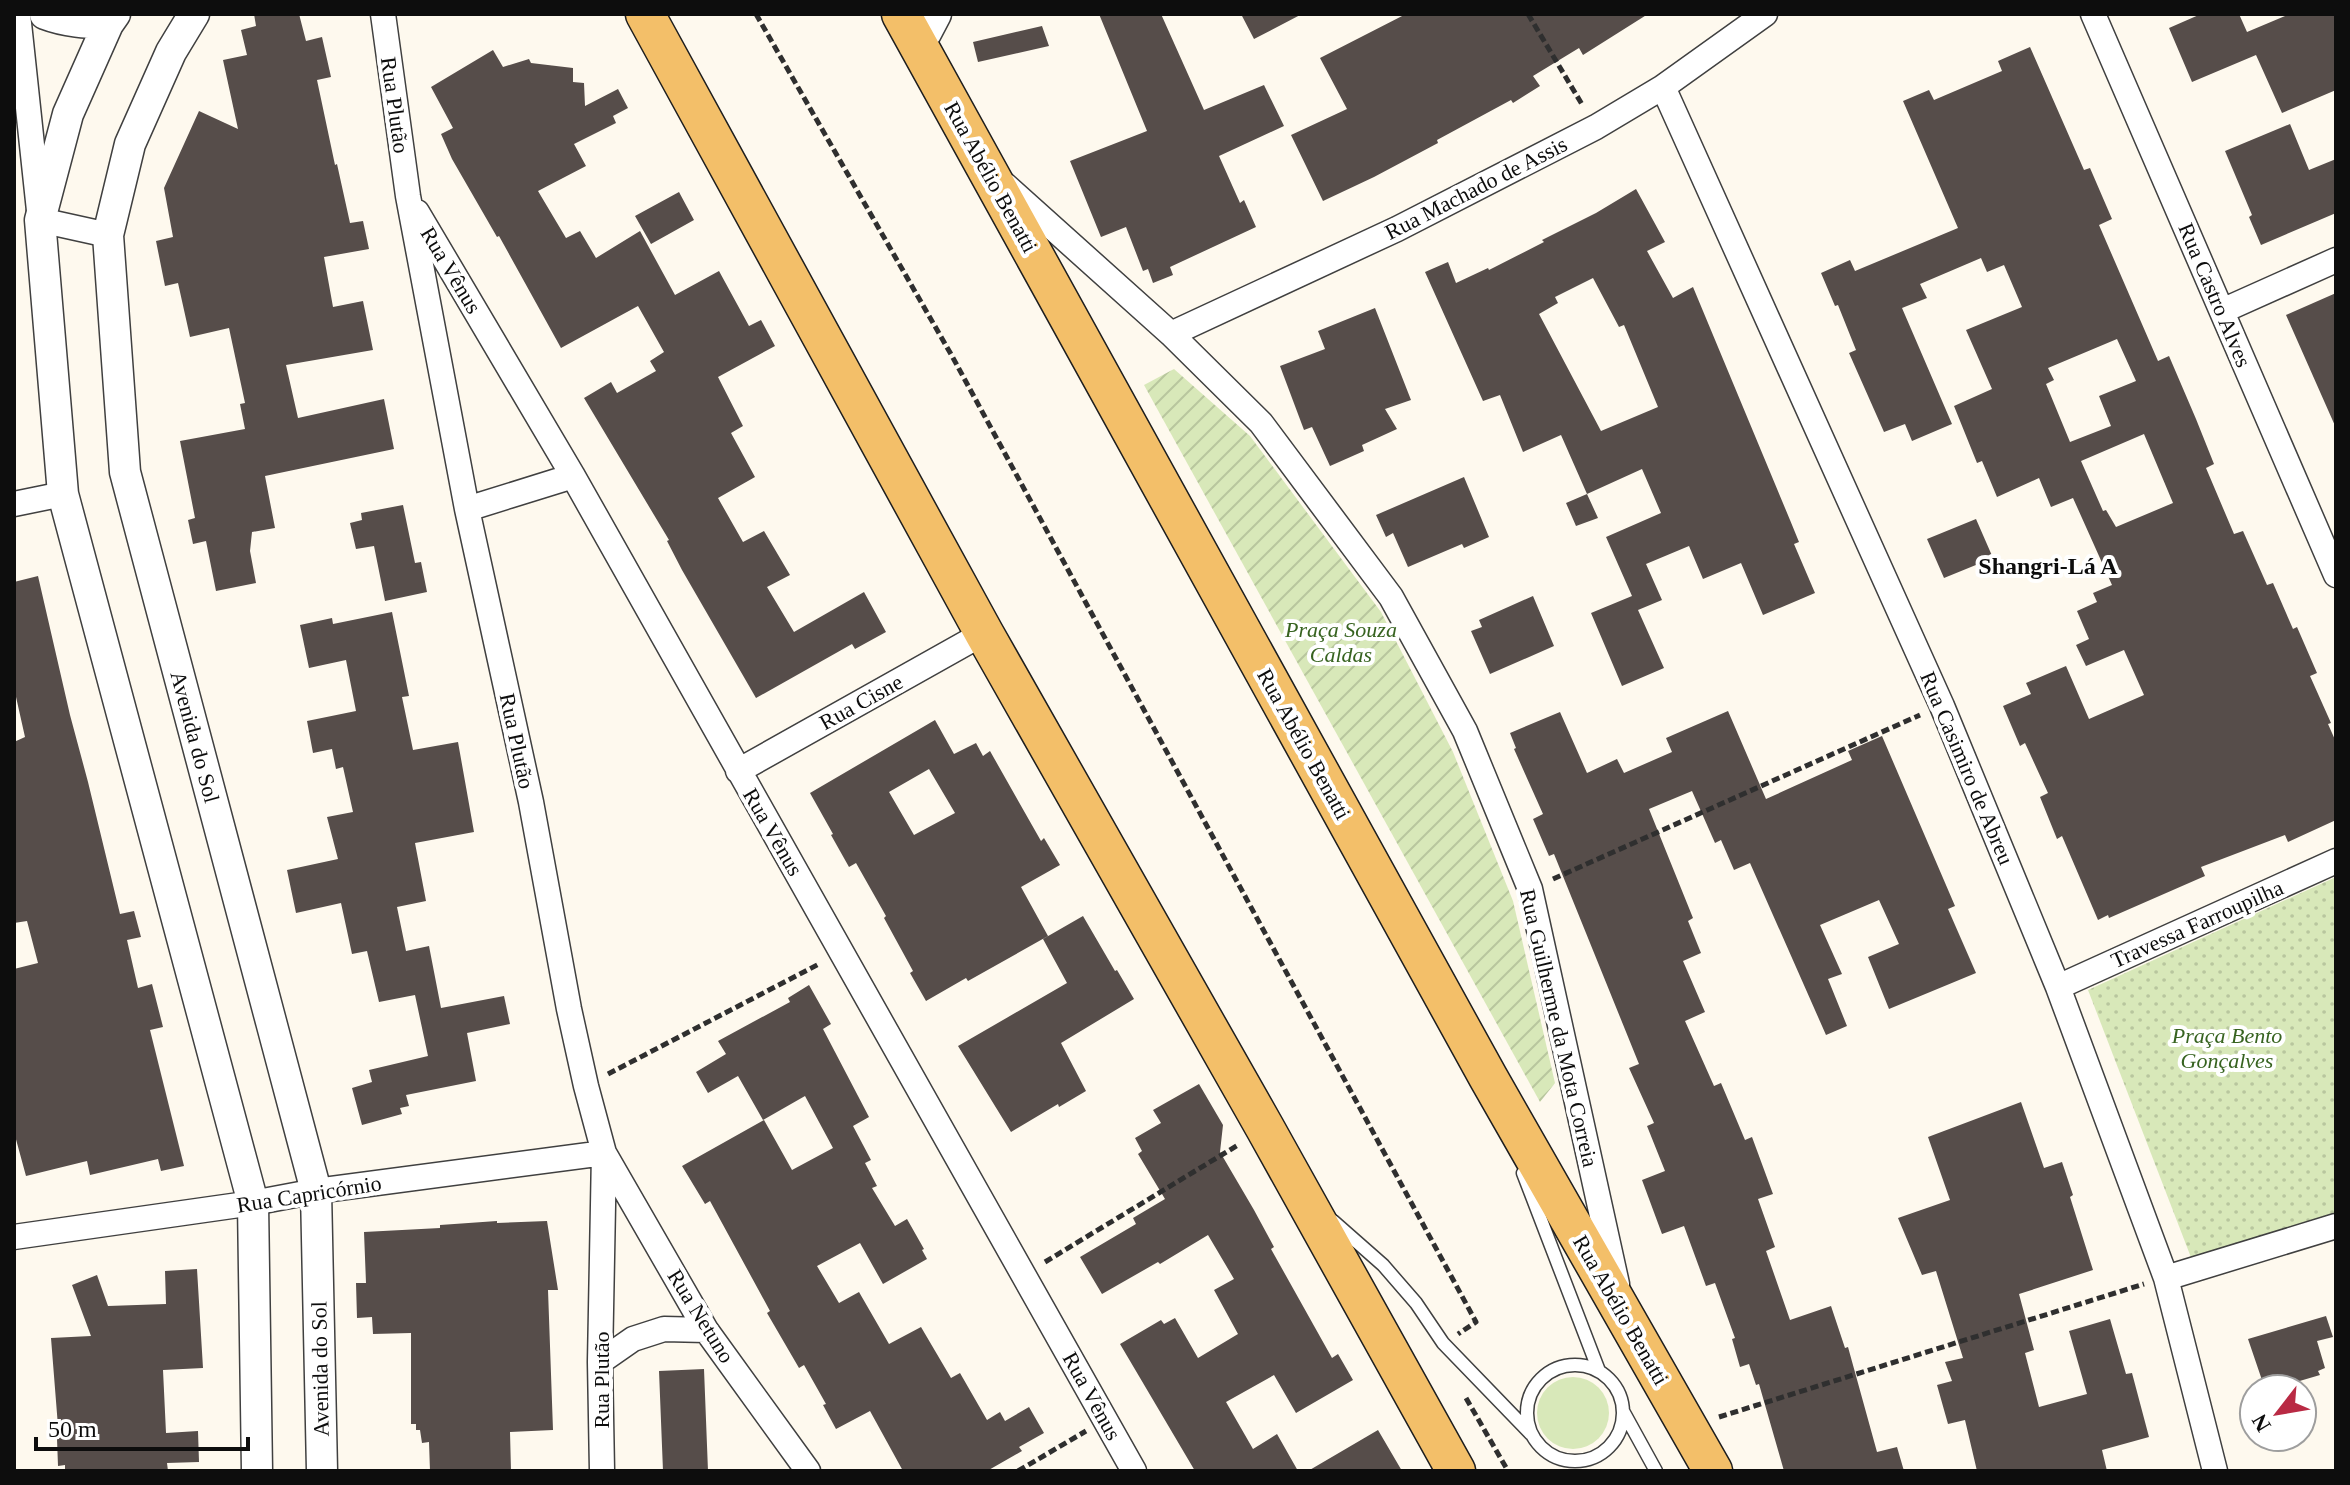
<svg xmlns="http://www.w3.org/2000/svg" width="2350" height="1485" viewBox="0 0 2350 1485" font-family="Georgia,serif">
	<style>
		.grass { fill: #d8e8b9 }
		.park { fill: url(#park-dots) }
		.garden { fill: url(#garden-furrows) }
		.building { fill: #564d4a; fill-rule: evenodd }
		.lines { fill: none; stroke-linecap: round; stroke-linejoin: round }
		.service-casing { stroke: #404040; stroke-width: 15 }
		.minor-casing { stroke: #404040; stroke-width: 27 }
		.tertiary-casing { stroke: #404040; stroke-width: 33 }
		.primary-casing { stroke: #1e1e1e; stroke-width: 41 }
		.path { stroke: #2f2f2f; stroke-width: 5; stroke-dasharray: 8 4; stroke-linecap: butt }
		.service { stroke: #fff; stroke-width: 12 }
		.minor { stroke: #fff; stroke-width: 24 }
		.tertiary { stroke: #fff; stroke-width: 30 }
		.primary { stroke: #f3bf69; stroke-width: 38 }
		.labels { text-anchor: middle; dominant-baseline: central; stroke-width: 8; stroke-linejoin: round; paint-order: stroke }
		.street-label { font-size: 22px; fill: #0d0d0d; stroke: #fff }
		.park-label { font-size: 22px; font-style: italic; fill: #376320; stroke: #fff }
		.neighbourhood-label { font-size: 24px; font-weight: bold; fill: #0d0d0d; stroke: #fff }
	</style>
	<defs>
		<pattern id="park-dots" width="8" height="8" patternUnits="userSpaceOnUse" patternTransform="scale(2)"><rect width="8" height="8" fill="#d8e8b9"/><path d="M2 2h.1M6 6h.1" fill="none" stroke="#b8c69e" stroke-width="1.8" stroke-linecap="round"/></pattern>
		<pattern id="garden-furrows" width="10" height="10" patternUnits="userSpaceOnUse" patternTransform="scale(2)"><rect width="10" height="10" fill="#d8e8b9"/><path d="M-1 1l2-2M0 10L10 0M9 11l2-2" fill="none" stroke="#b8c69e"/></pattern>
	</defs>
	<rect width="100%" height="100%" fill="#fef9ee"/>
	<path class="grass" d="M1537 1413a36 36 0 1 1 72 0a36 36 0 1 1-72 0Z"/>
	<path class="park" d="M2336,877V1216L2192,1260L2088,990Z"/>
	<path class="garden" d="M1174,369L1250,436L1381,612L1453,752L1513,901L1555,1083L1540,1102L1144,385Z"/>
	<path class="building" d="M254,14H299L306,41L322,37L331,77L317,80L335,165L337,164L350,223L363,221L369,249L324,257L333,307L363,301L373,350L286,365L298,418L384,399L394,449L265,476L275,528L252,532L250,551L256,583L216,591L206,541L193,544L188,520L195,518L180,441L245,429L240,404L245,403L229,328L190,337L178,283L165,286L156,241L173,237L164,188L199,111L238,129L223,60L247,55L241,30L256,26Z
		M1099,14H1161L1204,110L1264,85L1284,126L1219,156L1240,203L1244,200L1256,227L1170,267L1173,275L1153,283L1148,269L1143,271L1126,227L1101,237L1070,161L1147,131Z
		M1241,14H1302L1254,39Z
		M1406,14H1648L1583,55L1579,48L1533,76L1540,86L1513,103L1511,100L1437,140L1438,143L1374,177L1323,201L1291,135L1347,109L1320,58Z
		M2201,14H2239L2247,32L2290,14H2336V90L2282,113L2256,55L2192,82L2169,28Z
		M1042,26L1049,46L978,62L973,42Z
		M2030,47L2084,170L2090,168L2112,219L2099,225L2158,361L2169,356L2196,419L2214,464L2206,468L2234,534L2243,531L2267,585L2273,583L2293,629L2297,627L2317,673L2310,676L2331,723L2328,724L2336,742V820L2288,842L2285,835L2201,867L2205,876L2109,918L2108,915L2098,920L2062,836L2057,839L2040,797L2048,793L2025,743L2020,746L2003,706L2031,694L2026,683L2066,666L2089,719L2144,695L2124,650L2086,666L2076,645L2089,639L2077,611L2097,602L2093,593L2112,585L2073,498L2051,507L2039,478L1997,497L1982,461L1977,463L1954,406L1992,389L1966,330L2022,307L2004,265L1987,272L1981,258L1920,284L1927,298L1902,308L1952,424L1912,441L1905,424L1884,432L1849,353L1856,350L1838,305L1835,306L1821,273L1850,260L1855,271L1958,228L1903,101L1929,90L1934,100L2002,71L1998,61ZM2117,339L2136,381L2099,396L2111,426L2070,442L2046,384L2054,380L2048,368ZM2144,434L2173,503L2116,527L2106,510L2103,511L2081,461Z
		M493,50L503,67L529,59L531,63L573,68V82L584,83L585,106L618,89L628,108L613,116L616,123L574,144L586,166L538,191L566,238L580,231L596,258L640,231L675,295L719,271L749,326L761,320L775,346L718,377L743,426L731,433L755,477L718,498L743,542L764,531L790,575L767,587L794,632L864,592L886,632L855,649L852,644L756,698L682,570L667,541L669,540L584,398L611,382L617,393L656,371L650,361L664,352L638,306L561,348L499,236L497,237L452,159L441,134L453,128L431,87Z
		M2290,124L2309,170L2336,159V213L2261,245L2249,217L2252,215L2225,151Z
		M1636,189L1665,242L1647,251L1673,298L1693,287L1790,520L1799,542L1794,544L1815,593L1763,615L1741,563L1703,579L1689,546L1646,564L1662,600L1638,610L1664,668L1622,686L1591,613L1632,596L1606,537L1661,513L1642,469L1587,494L1561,435L1523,452L1500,395L1483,401L1425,272L1448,262L1456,283L1488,268L1489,270L1544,242L1542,240L1596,213ZM1593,278L1619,327L1624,325L1658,407L1601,431L1539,314L1558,303L1555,297Z
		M679,192L694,220L651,244L635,216Z
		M2336,293V428L2286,315Z
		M1375,308L1411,400L1385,409L1397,429L1362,445L1364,451L1330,466L1312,427L1304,430L1280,366L1325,349L1318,331Z
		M1464,477L1489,537L1464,548L1462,544L1408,567L1393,533L1386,537L1376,515Z
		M1587,494L1598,518L1576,526L1566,503Z
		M403,505L415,563L421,562L427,592L385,601L374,546L356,549L350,523L362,520L361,513Z
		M1976,519L1993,558L1944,578L1927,539Z
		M38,576L70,715L88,782L120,914L134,911L141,937L127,940L138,988L152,984L163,1027L150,1030L184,1166L161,1171L158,1159L90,1175L87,1161L26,1176L14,1132V969L38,963L27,921L14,923V742L25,737L14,688V582Z
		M1533,596L1554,646L1490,674L1471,631L1482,627L1479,620Z
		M392,612L409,696L402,697L413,750L458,742L474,832L415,843L426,901L397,907L406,951L429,946L441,1008L504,996L510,1024L467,1033L476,1081L406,1095L409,1106L400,1108L402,1114L362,1125L352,1088L372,1082L369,1070L428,1056L415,995L379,1002L367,951L352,954L341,903L296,913L287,870L338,859L327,817L353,812L343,767L336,769L332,749L313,753L307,721L356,711L346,660L309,668L300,625L332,618L333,624Z
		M1728,711L1766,799L1852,760L1848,751L1882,736L1955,906L1948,909L1976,973L1889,1009L1868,957L1899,944L1879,900L1820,925L1842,974L1828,979L1847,1026L1826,1035L1750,863L1734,870L1721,840L1715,843L1692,791L1649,809L1693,918L1688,921L1701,953L1683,961L1705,1012L1685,1021L1714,1086L1721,1083L1745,1140L1752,1137L1773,1194L1758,1199L1775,1247L1766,1251L1790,1320L1831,1306L1845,1348L1848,1347L1877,1452L1897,1447L1904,1471H1784L1759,1384L1756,1385L1749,1364L1740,1367L1732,1339L1735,1338L1715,1283L1706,1286L1684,1226L1662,1234L1642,1180L1665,1171L1647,1126L1654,1123L1629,1068L1639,1064L1554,854L1549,856L1533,819L1543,814L1514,749L1516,748L1510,733L1560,712L1587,773L1617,759L1624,773L1672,752L1666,738Z
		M935,720L954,754L976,743L983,756L990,751L1041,841L1044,838L1060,865L1021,887L1048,936L968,981L966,978L926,1001L910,973L913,971L884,918L886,916L856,863L849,867L831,835L833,834L810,793ZM929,769L955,813L914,835L889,792Z
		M1083,916L1115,971L1117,970L1134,999L1061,1043L1086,1091L1059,1107L1058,1104L1011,1132L958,1046L1067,983L1043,939Z
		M809,985L831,1024L823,1029L869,1117L853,1126L871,1160L865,1163L877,1186L872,1188L895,1226L907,1219L924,1249L922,1250L927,1259L883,1284L860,1243L817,1266L839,1303L859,1292L889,1344L921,1327L951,1378L960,1373L987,1420L1000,1412L1005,1421L1029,1407L1044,1433L1019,1447L1022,1451L987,1471H903L870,1411L836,1429L823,1405L826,1404L804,1365L799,1368L767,1313L770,1311L710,1201L705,1204L682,1166L764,1120L792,1170L833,1148L805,1096L763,1120L738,1076L708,1093L696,1072L726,1054L718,1041L790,1002L788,998Z
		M1199,1084L1223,1125L1220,1152L1254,1210L1274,1247L1271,1249L1332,1358L1338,1354L1353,1380L1296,1413L1274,1375L1226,1402L1253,1449L1277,1434L1298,1471H1195L1120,1344L1161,1320L1164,1324L1175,1318L1198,1358L1238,1334L1214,1290L1234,1279L1208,1235L1160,1264L1158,1262L1102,1294L1080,1257L1136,1224L1133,1218L1165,1199L1138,1154L1142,1151L1135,1138L1161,1123L1153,1110Z
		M2021,1102L2044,1168L2062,1162L2073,1195L2070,1197L2093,1270L2019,1294L2034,1350L2025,1353L2039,1407L2087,1394L2069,1331L2110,1319L2126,1374L2132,1373L2149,1437L2102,1450L2107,1471H1977L1965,1420L1948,1424L1937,1385L1952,1381L1945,1362L1963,1358L1936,1271L1922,1275L1898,1218L1950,1200L1928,1137Z
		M497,1221V1223L547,1221L558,1290H548L553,1430L510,1432L511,1471H430L429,1442L422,1443L420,1430H416V1424H411V1333L373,1334L372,1317L357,1318L356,1283H366L364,1232L440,1228V1225Z
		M197,1269L203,1368L163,1370L166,1433L198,1431L199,1462L167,1463L168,1471H65V1465L58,1466L57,1439H59L51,1338L91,1336L72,1285L97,1275L108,1306L166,1304L165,1271Z
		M2326,1316L2333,1337L2317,1341L2325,1368L2318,1371L2320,1375L2279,1387L2277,1382L2264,1386L2248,1339Z
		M704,1369L708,1471H663L659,1371Z
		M1378,1430L1402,1471H1308Z"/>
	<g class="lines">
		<g class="service-casing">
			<path id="service" d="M1523,1173L1599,1371
				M1333,1221L1383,1265L1416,1303L1443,1343L1531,1434
				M1527 1413a48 48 0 1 1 96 0a48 48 0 1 1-96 0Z
				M1623,1411L1656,1471"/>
		</g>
		<g class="minor-casing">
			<path id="minor" d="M18,14L40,220L108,235
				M383,14L408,196L467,509L531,802L569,1009L586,1086L604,1153L600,1362L602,1471
				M2093,14L2336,575
				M1663,87L1942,706L2058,987L2166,1278L2215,1471
				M1005,185L1171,334L1261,423L1391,597L1465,731L1530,889L1617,1284
				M417,212L573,476L1134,1471
				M2222,311L2336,260
				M1171,334L1397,229L1596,127L1663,87L1765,14
				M14,504L63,494
				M467,509L573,476
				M738,771L984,633
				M2058,987L2336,861
				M14,1237L253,1203L316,1191L604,1153L706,1330L808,1471
				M2166,1278L2336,1226
				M600,1362L633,1339L664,1329L706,1330"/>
		</g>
		<g class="tertiary-casing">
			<path id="tertiary" d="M45,14C66,22 87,23 108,24
				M115,14L108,24L68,114L40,220L63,494L253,1203L257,1471
				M194,14L171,52L130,144L108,235L125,472L316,1191L322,1471
				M918,42L926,33L936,14"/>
		</g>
		<g class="primary-casing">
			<path id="primary" d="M645,14L984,633L1265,1128L1456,1471
				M901,14L1488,1077L1713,1471"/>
		</g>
		<path class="path" d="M756,14L952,356L1476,1322L1458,1334
			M1528,14L1583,106
			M1553,879L1920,715
			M608,1074L819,964
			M1045,1262L1238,1145
			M1466,1398L1508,1471
			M1719,1417L2144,1284
			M1018,1471L1086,1431"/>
		<use href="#service" class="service"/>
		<use href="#minor" class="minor"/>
		<use href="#tertiary" class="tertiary"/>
		<use href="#primary" class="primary"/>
	</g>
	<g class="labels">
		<g class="street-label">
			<text transform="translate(395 105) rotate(82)">Rua Plutão</text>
			<text transform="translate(991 177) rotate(61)">Rua Abélio Benatti</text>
			<text transform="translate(1476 188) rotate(-27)">Rua Machado de Assis</text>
			<text transform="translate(451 270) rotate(59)">Rua Vênus</text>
			<text transform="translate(2215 295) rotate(67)">Rua Castro Alves</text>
			<text transform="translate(861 702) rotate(-29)">Rua Cisne</text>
			<text transform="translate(195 737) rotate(75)">Avenida do Sol</text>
			<text transform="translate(517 741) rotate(78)">Rua Plutão</text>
			<text transform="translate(1304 744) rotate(61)">Rua Abélio Benatti</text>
			<text transform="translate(1967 768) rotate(67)">Rua Casimiro de Abreu</text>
			<text transform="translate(773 832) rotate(60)">Rua Vênus</text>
			<text transform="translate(2197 924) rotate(-24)">Travessa Farroupilha</text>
			<text transform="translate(1559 1028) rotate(77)">Rua Guilherme da Mota Correia</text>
			<text transform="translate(309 1194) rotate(-9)">Rua Capricórnio</text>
			<text transform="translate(1621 1310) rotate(60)">Rua Abélio Benatti</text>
			<text transform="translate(701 1316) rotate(58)">Rua Netuno</text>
			<text transform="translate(320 1369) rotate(-91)">Avenida do Sol</text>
			<text transform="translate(601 1380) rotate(-90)">Rua Plutão</text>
			<text transform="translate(1092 1396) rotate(61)">Rua Vênus</text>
		</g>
		<g class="park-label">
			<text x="1341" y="629">Praça Souza<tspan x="1341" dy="25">Caldas</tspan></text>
			<text x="2227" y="1035">Praça Bento<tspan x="2227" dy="25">Gonçalves</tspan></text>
		</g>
		<g class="neighbourhood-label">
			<text x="2048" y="566">Shangri-Lá A</text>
		</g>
	</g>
	<rect width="2350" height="1485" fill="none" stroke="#0d0d0d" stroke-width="32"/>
	<g transform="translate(2278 1413) rotate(239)"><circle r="38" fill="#ffffff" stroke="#9e9e9e" stroke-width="2"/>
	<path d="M0-6L14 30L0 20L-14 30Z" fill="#b92a44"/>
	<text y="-12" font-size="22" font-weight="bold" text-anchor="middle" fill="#0d0d0d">N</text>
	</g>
	<path d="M36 1437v12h212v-12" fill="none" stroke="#0d0d0d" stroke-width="4"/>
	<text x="48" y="1437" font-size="24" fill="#0d0d0d" stroke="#ffffff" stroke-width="6" paint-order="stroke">50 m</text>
</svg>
